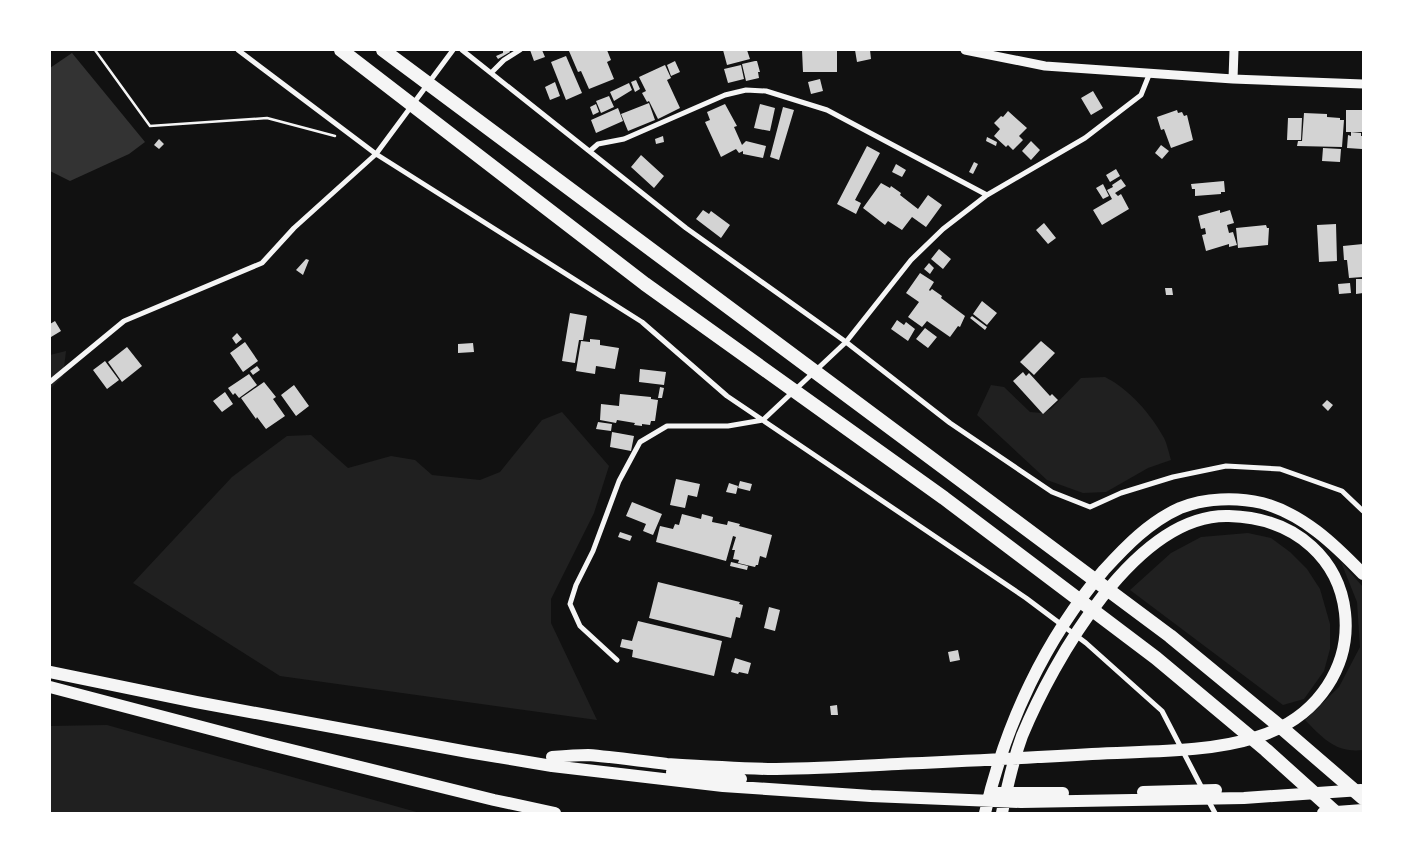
<svg xmlns="http://www.w3.org/2000/svg" width="1413" height="863" viewBox="0 0 1413 863" font-family="Barlow,sans-serif">
	<style>
		.green { fill: #202020 }
		.water { fill: #333 }
		.building { fill: #d3d3d3 }
		.lines { fill: none; stroke-linecap: round; stroke-linejoin: round }
		.path { stroke: #f5f5f5; stroke-width: 2.5 }
		.minor { stroke: #f5f5f5; stroke-width: 5 }
		.tertiary { stroke: #f5f5f5; stroke-width: 9 }
		.trunk { stroke: #f5f5f5; stroke-width: 12 }
		.motorway { stroke: #f5f5f5; stroke-width: 14 }
	</style>
	<rect width="100%" height="100%" fill="#111"/>
	<path class="green" d="M66,351L63,376L50,389V355Z
		M1105,377C1129,389 1151,414 1164,438C1167,444 1169,453 1171,460L1148,468L1106,492L1083,493L1047,480L977,415L991,385L1004,387L1030,412L1042,413L1051,409L1081,378Z
		M562,412L609,466L594,513L551,599V623L597,720L280,676L133,583L232,477L287,436L311,435L348,468L391,456L415,460L432,475L480,480L500,472L542,420Z
		M1248,533L1271,538L1290,552L1307,569L1320,589L1330,624V649L1324,671L1304,699L1283,705L1130,590L1171,553L1201,537Z
		M1341,562L1363,587V750C1335,753 1323,738 1305,720L1339,687L1360,647L1357,602Z
		M107,725L420,813H50V726Z"/>
	<path class="water" d="M72,53L145,142L129,154L70,181L50,171V68Z"/>
	<path class="building" d="M503,50H509L510,52L498,59L496,56L503,53Z
		M530,50H542L545,57L534,61Z
		M572,50H607L611,60L607,62L614,79L589,89L581,71L578,72L569,51Z
		M723,50H747L750,59L727,65Z
		M802,50H837V72H803Z
		M855,50H870L871,59L857,62Z
		M566,56L582,93L566,100L551,62Z
		M675,61L680,72L671,76L667,65Z
		M755,61H757L760,72H758L759,78L746,81L742,64Z
		M665,65L671,78L667,80L680,108L658,119L649,101L647,102L642,93L646,91L639,77Z
		M741,65L744,79L728,83L724,69Z
		M820,79L823,91L811,94L808,82Z
		M636,80L640,89L635,92L631,82Z
		M555,82L560,96L550,100L545,87Z
		M629,83L632,90L614,101L610,92Z
		M1093,91L1103,108L1091,115L1081,98Z
		M609,96L614,107L601,113L596,101Z
		M649,103L655,120L628,131L621,114Z
		M596,104L599,112L593,115L590,107Z
		M725,104L737,126L734,127L742,145L746,141L766,146L763,158L743,154V151L739,153L736,149L721,157L705,122L710,120L707,112Z
		M760,104L775,108L770,131L754,128Z
		M783,107L794,110L779,160L770,157Z
		M618,108L623,121L596,133L591,120Z
		M1177,110L1178,113L1182,112L1184,116L1187,115L1193,140L1171,148L1164,129L1161,130L1157,117Z
		M1346,110H1362V132H1346Z
		M1008,111L1027,128L1019,136L1023,140L1013,150L1008,145L1006,147L994,136L1000,129L994,123L1001,116L1003,117Z
		M1304,113L1327,114V117L1340,118V120H1344L1342,147L1297,146L1298,141H1302Z
		M1288,118H1302L1301,140H1287Z
		M1351,132L1361,133V136H1363L1362,149L1347,148L1348,135L1351,136Z
		M663,136L664,142L656,144L655,139Z
		M987,137L997,142L996,146L986,141Z
		M159,139L164,144L159,149L154,145Z
		M1031,141L1040,150L1031,160L1022,151Z
		M1161,145L1169,151L1162,159L1155,153Z
		M867,146L880,153L855,200L861,203L856,214L837,204Z
		M1323,148L1341,149L1340,162L1322,161Z
		M641,155L664,176L654,188L631,167Z
		M974,162L978,164L973,174L969,172Z
		M896,164L906,170L902,177L892,172Z
		M1116,169L1120,176L1110,182L1106,175Z
		M1121,179L1126,186L1115,193L1118,196L1121,194L1129,209L1102,225L1093,210L1112,199L1107,190L1113,187L1112,185Z
		M1224,181L1225,192H1221V194L1195,196V189H1192L1191,184Z
		M881,183L890,188L891,186L901,193L900,195L918,209L928,195L942,205L926,227L912,217L902,230L888,221L885,225L863,208Z
		M1103,184L1109,196L1103,199L1096,188Z
		M703,210L709,214L711,211L730,225L721,238L696,219Z
		M1220,210V213L1230,210L1234,223L1227,225L1229,233L1233,232L1237,245L1229,247V244L1206,251L1202,235L1206,234L1205,228L1201,229L1198,216Z
		M1044,223L1056,238L1048,244L1036,230Z
		M1336,224L1337,261L1319,262L1317,225Z
		M1266,225L1267,228H1269L1268,245L1238,248L1236,228Z
		M1363,244V277L1349,278L1347,260H1344L1343,246Z
		M939,249L951,259L943,269L931,259Z
		M306,259L309,260L303,275L296,270Z
		M929,263L934,268L930,274L924,269Z
		M920,273L934,282L929,290L930,291L932,289L942,296L941,298L965,316L960,327L958,326L950,337L927,321L922,327L908,317L919,302L906,293Z
		M1356,279H1363V293L1356,294Z
		M1350,283L1351,293L1339,294L1338,284Z
		M1165,288H1172L1173,295H1166Z
		M982,301L997,313L987,325L973,314Z
		M570,313L587,316L583,340H579L575,363L562,361Z
		M972,316L987,327L985,330L970,318Z
		M897,320L904,325L906,322L915,329L908,341L891,329Z
		M55,321L61,331L51,337L50,324Z
		M925,328L937,337L928,348L916,339Z
		M237,333L242,339L236,344L232,338Z
		M590,339L600,340V345L619,348L615,369L596,366L595,374L576,371L581,341L590,342Z
		M1041,341L1055,353L1034,375L1020,362Z
		M245,342L258,361L243,372L230,353Z
		M473,343L474,352L458,353V344Z
		M127,347L142,366L122,382L108,362Z
		M105,361L119,380L107,389L93,370Z
		M257,366L260,370L253,375L250,371Z
		M640,369L666,372L664,385L639,382Z
		M1023,372L1026,376L1029,373L1050,396L1052,394L1058,400L1043,414L1013,381Z
		M249,374L257,385L239,398L235,393L233,395L228,388Z
		M264,382L276,397L273,399L285,416L266,429L257,417L256,419L241,398Z
		M294,385L309,406L296,416L281,395Z
		M660,387L664,388L662,398H658Z
		M225,392L233,404L222,412L213,401Z
		M620,394L651,397V399L658,400L655,421H651L650,425L642,424V426L634,425L635,423L617,420L616,423L600,420L601,404L619,406Z
		M1327,400L1333,405L1328,411L1322,405Z
		M598,422L612,424L611,431L596,429Z
		M612,432L634,436L631,451L610,447Z
		M676,479L700,484L697,497L688,495L685,508L670,505Z
		M740,481L752,484L750,491L738,488Z
		M729,483L738,486L736,494L726,492Z
		M632,502L662,514L653,535L643,531L646,524L626,516Z
		M682,514L701,519L702,514L713,517L712,522L727,525L728,521L740,524L739,526L772,535L766,558L760,556L758,565H756L755,567L738,563L739,560L733,559L735,550H732L736,537L733,536L726,561L656,542L660,526L673,529L675,524L679,525Z
		M620,532L632,536L630,541L618,537Z
		M731,562L748,566L747,570L730,566Z
		M658,582L740,602L739,604L743,605L740,618L736,617L731,638L649,618Z
		M769,607L780,610L775,631L764,628Z
		M638,621L722,641L714,676L632,657L633,650L620,647L622,639L632,641Z
		M958,650L960,660L950,662L948,652Z
		M735,658L751,663L748,674L739,672L738,674L731,672Z
		M837,705L838,715H831L830,706Z"/>
	<g class="lines">
		<path class="path" d="M95,50L150,126L267,118L335,136"/>
		<path class="minor" d="M238,50L376,154L642,322L727,396L1026,598L1086,643L1162,711L1203,790
			M462,50L686,228L846,342L950,423L1052,492L1090,507L1121,493L1173,477L1226,466L1280,469L1342,491L1363,511
			M491,73L504,60L520,50
			M590,151L598,144L624,139L725,95L746,90L766,91L827,110L987,195
			M50,382L124,321L262,263L294,228L376,154L453,50
			M617,660L580,626L570,604L576,585L593,551L619,481L640,442L667,426H728L763,420L846,342L911,260L943,229L987,195L1085,138L1141,95L1149,75
			M1208,800L1215,813"/>
		<path class="tertiary" d="M965,50L1045,66L1233,79L1363,84
			M1233,79L1234,50"/>
		<path class="trunk" d="M50,672L196,702L468,752L552,766L723,786L871,796L1021,802L1244,798L1361,790
			M50,687L267,744L494,800L555,813
			M552,757C564,756 576,755 588,755C614,757 640,761 667,764C700,766 734,768 768,769C811,769 854,766 898,764C962,761 1027,758 1092,754C1144,751 1208,753 1257,737C1387,696 1371,520 1229,516C1136,513 1053,661 1022,736C1013,761 1007,787 1002,813
			M672,772L741,779
			M1143,792L1216,790
			M998,793H1063
			M985,813C1005,725 1045,639 1104,570C1126,546 1149,522 1180,508C1205,498 1236,497 1262,503C1303,514 1334,544 1363,574
			M1323,813L1363,810"/>
		<path class="motorway" d="M341,50L645,284L944,498L1156,658L1266,750L1336,813
			M383,50L1170,636L1283,729L1363,798"/>
	</g>
	<rect width="1413" height="863" fill="none" stroke="#ffffff" stroke-width="102"/>
</svg>
